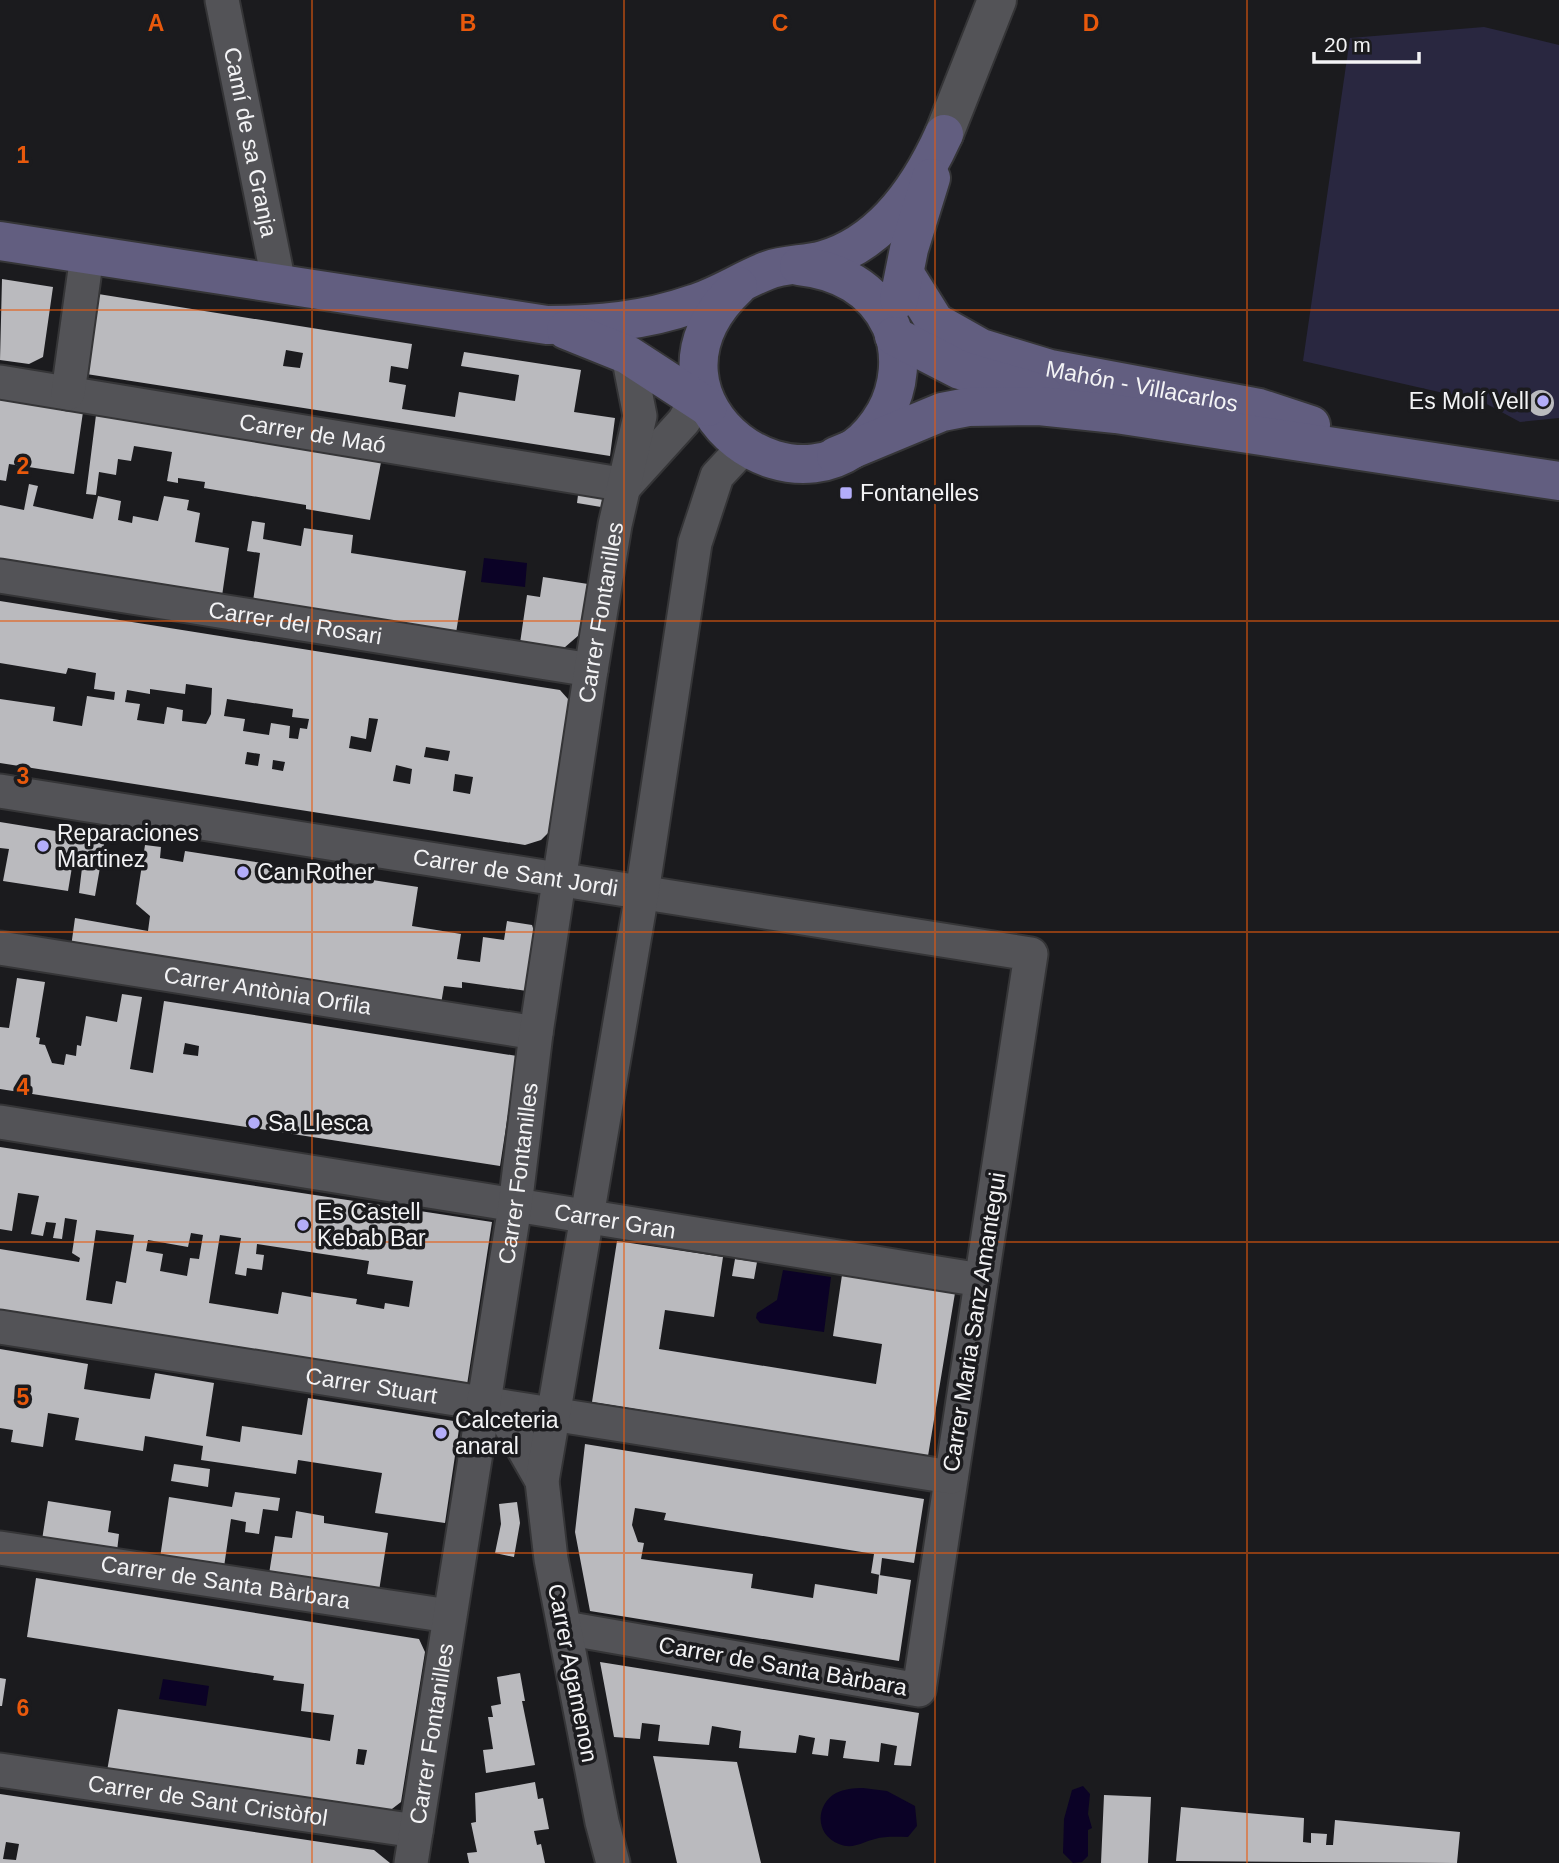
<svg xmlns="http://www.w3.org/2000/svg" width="1559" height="1863" viewBox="0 0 1559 1863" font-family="Helvetica,sans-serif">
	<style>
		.green { fill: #292740 }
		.water { fill: #0b0226 }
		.building { fill: #bababe; fill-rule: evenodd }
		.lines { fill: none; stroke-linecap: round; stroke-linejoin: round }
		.minor-casing { stroke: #353537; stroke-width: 37 }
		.tertiary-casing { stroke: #353537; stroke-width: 42 }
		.secondary-casing { stroke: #353537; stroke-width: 42 }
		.minor { stroke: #535357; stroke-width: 33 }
		.tertiary { stroke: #535357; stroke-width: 38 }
		.secondary { stroke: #625e80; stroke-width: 38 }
		.grid { fill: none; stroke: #e8590c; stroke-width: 2; stroke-opacity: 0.55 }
		.poi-dot { fill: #b3adf9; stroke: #1b1b1e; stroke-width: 2.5 }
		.labels { text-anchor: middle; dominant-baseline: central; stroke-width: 7; stroke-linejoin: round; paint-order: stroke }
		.street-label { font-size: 23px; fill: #f3f3f5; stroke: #1b1b1e }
		.poi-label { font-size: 23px; fill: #f3f3f5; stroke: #1b1b1e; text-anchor: start }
		.grid-label { font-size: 23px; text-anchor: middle; font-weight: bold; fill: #e8590c; stroke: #1b1b1e; stroke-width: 7; stroke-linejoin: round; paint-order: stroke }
	</style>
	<rect width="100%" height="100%" fill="#1b1b1e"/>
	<path class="green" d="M1484,27L1559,45V418L1520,422L1483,402L1303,361L1350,38Z"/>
	<path class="water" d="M484,558L527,563L525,587L481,582Z
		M783,1270L831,1277L824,1332L760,1323L756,1318L757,1313L777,1300Z
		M163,1679L209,1686L206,1706L159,1699Z
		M1083,1786L1090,1794L1088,1814L1092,1828L1088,1830V1856L1082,1862L1073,1863L1063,1853L1064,1819L1072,1790Z
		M863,1788L887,1791L915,1806L917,1826L908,1837C898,1837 885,1836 875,1839C862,1842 853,1850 839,1844C815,1835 815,1805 836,1793C844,1789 854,1788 863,1788Z"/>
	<path class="building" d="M2,279L53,287L43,357L29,364L0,360Z
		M92,293L412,344L408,369L391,366L389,382L406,385L402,409L455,417L459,392L515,401L519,375L461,366L464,352L581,370L574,412L615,418L610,456L80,373ZM286,350L303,353L300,368L283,366Z
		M1528 403a13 13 0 1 1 26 0a13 13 0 1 1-26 0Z
		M0,400L83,412L74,474L9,464L6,481L0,480Z
		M96,415L382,457L370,520L306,509V505L204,488L205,482L178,478V483L167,481L172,452L134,446L131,461L118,459L116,475L99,472L96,495L86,494Z
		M29,484L38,486L33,506L93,519L98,496L121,501L118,520L132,523L133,516L158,521L164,496L189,500L187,510L200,513L195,542L229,548L222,596L0,562V505L24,510Z
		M579,487L604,490L601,507L577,503Z
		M252,521L265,523L263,539L301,546L304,528L353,535L351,553L466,571L456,633L253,601L260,553L247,551Z
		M543,577L588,584L579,635L564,648L520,643L527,595L540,597Z
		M0,601L560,690L568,699L570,708L551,830L541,840L525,845L0,763V699L55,707L53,721L82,726L87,696L114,700L115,692L94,689L96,673L68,668L66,674L0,663ZM186,684L212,688L211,714L206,724L182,721L183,710L167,707L164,724L137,720L140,704L125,702L127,690L150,694V689L185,694ZM227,699L293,709L292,717L309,719L307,729L300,728L298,739L289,738L290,726L271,723L269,735L243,731L245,719L224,716ZM369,718L378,719L371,752L349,748L351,736L366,739ZM426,747L450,751L448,761L424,757ZM247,752L260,754L258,766L245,764ZM273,760L285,762L283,771L272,769ZM396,765L412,769L410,784L393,781ZM455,774L473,777L470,794L453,791Z
		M0,822L105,839L95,896L79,893L82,868L72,867L68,891L3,881L9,849L0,848Z
		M145,845L161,847L160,858L183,862L185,851L418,887L412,926L461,934L457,959L480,962L483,937L504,940L507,921L532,925L535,934L527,991L462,982V988L444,986L441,1004L71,947L75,918L148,931L150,916L136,904Z
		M17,978L45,982L36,1037L40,1038L39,1044L45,1045L52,1063L64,1065L66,1054L76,1056L77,1045L81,1046L86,1016L117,1022L122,994L142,997L130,1069L153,1073L164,1001L517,1056L500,1166L0,1089V1027L9,1028ZM185,1043L199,1046L198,1056L183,1054Z
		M0,1147L492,1222L467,1385L0,1313V1249L79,1262L80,1258L72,1253L77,1220L65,1218L62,1239L53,1238L56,1223L46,1222L43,1236L31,1234L39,1196L18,1193L12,1231L0,1229ZM96,1230L134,1235L126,1283L116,1281L112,1304L86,1300ZM191,1233L203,1235L199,1259L190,1258L187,1276L160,1271L163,1254L146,1251L148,1240L188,1247ZM220,1235L241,1238L235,1274L246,1276L247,1268L262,1270L264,1255L256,1254L257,1244L369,1261L367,1274L413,1281L409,1307L385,1303L384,1309L356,1304L357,1299L311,1292V1297L282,1292L278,1314L209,1303Z
		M617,1241L723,1257L714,1317L665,1310L659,1349L876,1384L882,1344L833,1336L842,1275L955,1293L928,1456L592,1402Z
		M735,1259L757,1262L754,1279L732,1276Z
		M0,1349L88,1364L84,1389L135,1397L150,1399L155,1373L214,1383L206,1436L240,1442L242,1426L302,1435L308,1398L460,1422L445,1523L375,1513L382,1473L298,1460L296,1474L201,1460L203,1446L145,1436L143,1451L75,1440L79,1418L48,1413L43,1447L11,1442L13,1430L0,1428Z
		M585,1444L924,1499L914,1563L882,1558L880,1575L871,1573L874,1554L664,1520L666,1513L635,1508L632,1525L638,1542L644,1543L641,1559L753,1574L751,1588L813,1598L815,1584L877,1594L879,1575L911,1580L899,1661L590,1611L575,1532Z
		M174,1464L210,1469L208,1487L171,1481Z
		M235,1492L280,1498L278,1511L263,1509L259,1534L245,1532L246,1522L231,1519L224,1567L160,1558L169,1497L232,1507Z
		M48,1501L111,1511L108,1532L119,1534L117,1551L42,1540Z
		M517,1502L520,1523L514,1557L495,1553L501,1524L499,1504Z
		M296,1511L324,1516V1523L388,1533L379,1591L269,1574L275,1536L292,1538Z
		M36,1578L419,1639L425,1652L401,1802L388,1812L107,1771L118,1709L330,1741L334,1715L301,1711L304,1684L273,1680L274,1676L27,1637ZM358,1749L367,1750L364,1765L356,1764Z
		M600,1662L919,1713L911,1766L894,1765L897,1746L881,1743L879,1762L843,1758L846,1741L830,1739L828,1756L812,1754L815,1738L799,1735L796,1753L739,1748L741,1731L712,1726L709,1745L658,1741L660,1725L642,1723L640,1739L614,1737Z
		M520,1673L525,1701H522L535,1765L486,1773L483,1750L493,1749L488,1717H493L491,1706L501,1704L497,1677Z
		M0,1678L6,1679L2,1706H0Z
		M653,1756L737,1762L761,1863H677Z
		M535,1782L538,1799L543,1798L549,1829L534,1831L537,1845L541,1844L545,1863H469L467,1853L477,1852L471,1823L476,1822L475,1793Z
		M0,1794L374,1850L390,1863H0ZM6,1842L19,1844L16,1860L3,1859Z
		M1104,1795L1151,1797L1148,1863H1101Z
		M1181,1807L1304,1818L1303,1842L1311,1843V1833L1327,1834L1326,1845H1333L1335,1820L1460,1832L1457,1863L1176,1861Z"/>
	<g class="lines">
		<g class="minor-casing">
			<g id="minor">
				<path id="s1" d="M222,0L279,284"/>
				<path id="s2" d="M0,382L626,485L684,421L702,389"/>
				<path d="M68,393L87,255"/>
				<path id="s3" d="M0,576L591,670"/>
				<path id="s4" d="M0,791L1031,954L919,1690L565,1628"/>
				<path id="s5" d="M0,948L536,1033"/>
				<path id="s6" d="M0,1122L981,1280"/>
				<path id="s7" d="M0,1327L951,1477"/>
				<path d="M499,1406L542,1481"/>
				<path id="s8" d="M0,1548L449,1616"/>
				<path id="s9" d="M0,1770L416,1831"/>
				<path id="s10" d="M411,1863L515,1206L536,1033L591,670L615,525L640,416L628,355"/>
				<path d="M613,1863L602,1822L551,1559L542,1481L642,893L695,543L717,476L743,448"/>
			</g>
		</g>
		<g class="tertiary-casing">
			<path id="tertiary" d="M944,134L997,0"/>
		</g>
		<g class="secondary-casing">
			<g id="secondary">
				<path d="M0,241L547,325C597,325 645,321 693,304C719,296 741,281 766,271C783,264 805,265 823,260C882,243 920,187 944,134"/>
				<path id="s11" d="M905,274L935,322L981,348L1050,369L1259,408L1311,425"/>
				<path d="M738,286C615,402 812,541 885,413C899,388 903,354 891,326C874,288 838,270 799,266"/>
				<path d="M899,299L909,249L931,178"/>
				<path d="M566,330L628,355L708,407"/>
				<path d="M894,336L960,370L1043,394"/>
				<path d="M836,456L942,412L968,407L1039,406L1116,414L1559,481"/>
			</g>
		</g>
		<use href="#minor" class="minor"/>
		<use href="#tertiary" class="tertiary"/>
		<use href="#secondary" class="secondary"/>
	</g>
	<path class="grid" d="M312,0V1863M624,0V1863M935,0V1863M1247,0V1863M0,310H1559M0,621H1559M0,932H1559M0,1242H1559M0,1553H1559"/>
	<g class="poi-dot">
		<circle cx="1543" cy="401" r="7"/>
		<rect x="839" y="486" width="14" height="14" rx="3.5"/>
		<circle cx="43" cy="846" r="7"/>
		<circle cx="243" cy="872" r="7"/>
		<circle cx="254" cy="1123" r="7"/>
		<circle cx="303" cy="1225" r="7"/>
		<circle cx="441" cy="1433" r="7"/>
	</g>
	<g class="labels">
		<g class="street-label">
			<text stroke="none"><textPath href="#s1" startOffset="145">Camí de sa Granja</textPath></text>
			<text stroke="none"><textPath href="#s11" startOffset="275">Mahón - Villacarlos</textPath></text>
			<text stroke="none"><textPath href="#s2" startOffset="317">Carrer de Maó</textPath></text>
			<text stroke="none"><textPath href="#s10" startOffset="1265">Carrer Fontanilles</textPath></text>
			<text stroke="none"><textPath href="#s3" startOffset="299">Carrer del Rosari</textPath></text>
			<text stroke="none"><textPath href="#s4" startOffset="522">Carrer de Sant Jordi</textPath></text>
			<text stroke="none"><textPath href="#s5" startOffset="271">Carrer Antònia Orfila</textPath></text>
			<text stroke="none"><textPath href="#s10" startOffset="698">Carrer Fontanilles</textPath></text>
			<text stroke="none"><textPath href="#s6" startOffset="623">Carrer Gran</textPath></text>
			<text transform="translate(974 1322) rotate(-81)">Carrer Maria Sanz Amantegui</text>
			<text stroke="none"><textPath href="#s7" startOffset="376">Carrer Stuart</textPath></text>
			<text stroke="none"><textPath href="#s8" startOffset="228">Carrer de Santa Bàrbara</textPath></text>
			<text transform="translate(783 1666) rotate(10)">Carrer de Santa Bàrbara</text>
			<text transform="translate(573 1673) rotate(79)">Carrer Agamenon</text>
			<text stroke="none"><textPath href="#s10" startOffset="131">Carrer Fontanilles</textPath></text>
			<text stroke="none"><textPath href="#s9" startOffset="210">Carrer de Sant Cristòfol</textPath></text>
		</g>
		<g class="poi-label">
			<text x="1529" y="401" text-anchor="end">Es Molí Vell</text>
			<text x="860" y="493">Fontanelles</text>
			<text x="57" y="833">Reparaciones<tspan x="57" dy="26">Martinez</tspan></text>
			<text x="257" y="872">Can Rother</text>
			<text x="268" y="1123">Sa Llesca</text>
			<text x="317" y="1212">Es Castell<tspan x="317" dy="26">Kebab Bar</tspan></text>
			<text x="455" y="1420">Calceteria<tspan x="455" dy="26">anaral</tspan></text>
		</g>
	</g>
	<g class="grid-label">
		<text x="156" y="31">A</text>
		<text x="468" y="31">B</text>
		<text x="780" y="31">C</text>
		<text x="1091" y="31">D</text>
		<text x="23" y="163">1</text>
		<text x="23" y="474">2</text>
		<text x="23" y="784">3</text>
		<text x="23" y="1095">4</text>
		<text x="23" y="1405">5</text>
		<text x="23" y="1716">6</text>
	</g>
	<path d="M1314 52v10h105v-10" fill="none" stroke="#f3f3f5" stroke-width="3.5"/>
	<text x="1324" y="52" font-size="21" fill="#f3f3f5" stroke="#1b1b1e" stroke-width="5" paint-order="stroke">20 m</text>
</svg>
